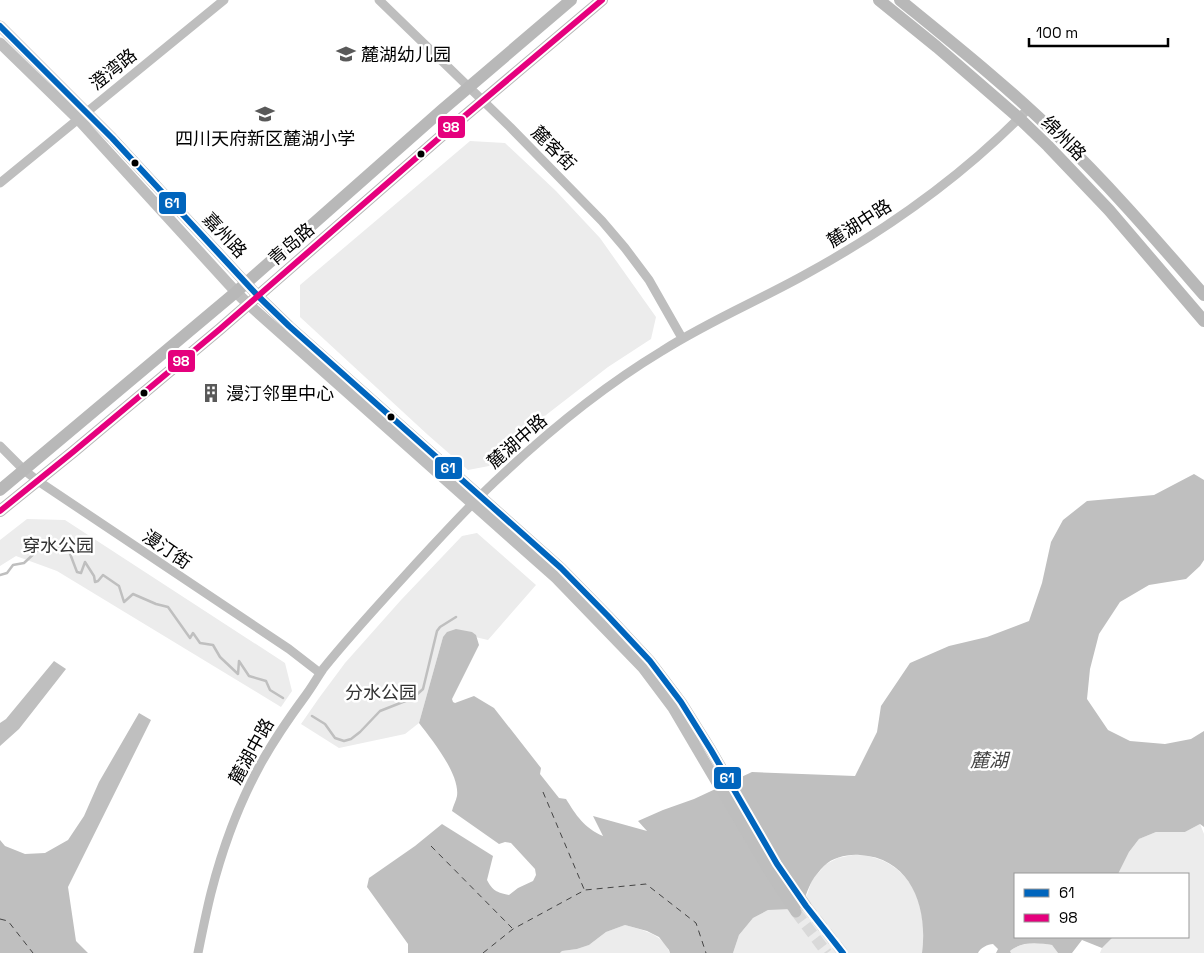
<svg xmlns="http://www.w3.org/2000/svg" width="1204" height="953" viewBox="0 0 1204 953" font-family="'Space Grotesk','Noto Sans SC',sans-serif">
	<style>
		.green { fill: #ececec }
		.water { fill: #bfbfbf }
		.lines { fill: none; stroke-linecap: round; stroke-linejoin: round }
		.stream { stroke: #bfbfbf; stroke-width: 2.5 }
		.ferry { stroke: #444; stroke-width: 1; stroke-dasharray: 6 5; stroke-linecap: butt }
		.tertiary-tunnel { stroke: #d9d9d9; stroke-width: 11; stroke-dasharray: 11 5.5; stroke-linecap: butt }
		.minor { stroke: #bebebe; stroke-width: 9 }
		.tertiary { stroke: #bebebe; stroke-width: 11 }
		.secondary { stroke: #b8b8b8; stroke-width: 12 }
		.bus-1-casing { stroke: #fff; stroke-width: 10 }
		.bus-2-casing { stroke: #fff; stroke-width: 10 }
		.bus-1 { stroke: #0065bd; stroke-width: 6 }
		.bus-2 { stroke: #e5007d; stroke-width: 6 }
		.bus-dot { fill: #000; stroke: #fff; stroke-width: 2 }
		.labels { text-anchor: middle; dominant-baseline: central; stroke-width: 5; stroke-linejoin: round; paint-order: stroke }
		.poi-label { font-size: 18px; fill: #000; stroke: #fff; text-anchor: start }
		.street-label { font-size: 18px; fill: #000; stroke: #fff }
		.park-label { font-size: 18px; fill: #333; stroke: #fff }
		.water-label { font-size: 19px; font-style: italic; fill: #444; stroke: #fff }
		.line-badge { stroke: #fff; stroke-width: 2 }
		.badge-label { font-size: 14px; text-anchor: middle; font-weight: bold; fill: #fff }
	</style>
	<rect width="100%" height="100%" fill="#fff"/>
	<path class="green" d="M470,141L505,143L538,174L556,191L600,238L656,317L651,339L608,367L537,422L489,466L468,470L428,435L300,317V285Z
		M27,519L65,520L285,663L292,691L281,707L57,571L16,556L0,566V540Z
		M477,533L536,585L488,640L458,633L443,637L419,723L405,734L339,748L301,724L319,698L345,663L401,600L462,536Z
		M1200,824L1204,834V953H1100L1102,948L1113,937H1188V874H1118L1129,852L1139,839L1156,832H1185Z
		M853,855C858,855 863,855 868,856C915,866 928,910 922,953H733L739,935L753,918L768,910H787L807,895L812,880L826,864L838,858Z
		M625,925C644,931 662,933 670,953H560L562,951L577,949L589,945L606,932Z
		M1040,943L1052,945L1058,953H1011L1010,951C1018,944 1029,943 1040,943Z"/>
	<path class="water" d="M1194,474L1204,480V560L1200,566L1186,579L1149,585L1120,602L1099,634L1090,669L1087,699L1108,730L1130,741L1165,744L1191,739L1204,731V827L1200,824L1185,832H1156L1139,839L1129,852L1118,874H1015V937H1113L1102,948L1082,940L1072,953H1058L1052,945C1038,943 1022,941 1010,951L1011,953H996L998,949L993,944C988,944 980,948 978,953H922C928,909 912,858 860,855C848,854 833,857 824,866C820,870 815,876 812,881C808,888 804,901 800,909L768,910L753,918L739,935L733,953H670L669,950L659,937L647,931L625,925L606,932L589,945L577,949L562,951L560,953H408V944L367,887L369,878L415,846L442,824L493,856L487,880C493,891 496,892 509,895L518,888L533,881L536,875L535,869L511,843L505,842L499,844L452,811C453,806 456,801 457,796C460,774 432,740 419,723L443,637L447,632L456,629L472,632L476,635L479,645L452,699L453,702L455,703L474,696L494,708L541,768L540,774L559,798L566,799C576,815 584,828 603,836L593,816L647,831L638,821L663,810L694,799L752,772L855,776L877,732L881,706L910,663L949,646L987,637L1029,621L1042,583L1051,542L1063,520L1087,501L1154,495Z
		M54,661L66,669L19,729L0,746V723L6,719Z
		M139,713L151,720L68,887L76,941L88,953H0V840L5,846L25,854L45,853L68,840L84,816L99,782Z"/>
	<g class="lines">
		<path class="stream" d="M0,575L7,573L13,565L24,563L38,550L57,548L69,551L77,572L81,573L85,562L94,576L95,582L98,581L103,575L119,586L124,602L133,594L156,604L168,607L190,638L193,633L200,643L213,645L220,657L238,674L239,661L249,676L266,681L270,690L283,698
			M312,716L325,724L335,738L344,741L351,739L360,732L380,711L413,698L423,689L437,631L440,627L456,617"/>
		<path class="ferry" d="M543,792L584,889
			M431,846L512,928
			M0,919L8,921L33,953
			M483,953L513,929L585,890L646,884L696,923L706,953"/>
		<path class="tertiary-tunnel" d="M806,906L843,953
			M796,912L827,953"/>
		<path class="minor" d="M379,0L510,127L602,221L625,248L649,280L682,338
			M0,183L224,0
			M0,446L24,470L38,481L289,649L320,673
			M198,953C202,933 206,913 211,893C222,850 238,806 259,767C273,741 289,718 306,695C312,687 317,678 323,669C351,634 382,601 412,568C441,537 470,504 502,475C551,429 604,386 662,351C709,321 760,300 808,273C888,229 965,174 1029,108"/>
		<path class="tertiary" d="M0,26L112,138L258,296L289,326L561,568L608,616L650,661L681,702L711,750L777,864L806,906
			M0,43L78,119L236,292L248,304L556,578L643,668L673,708L769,871L796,912"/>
		<path class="secondary" d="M879,0L937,47L1019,118L1048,146L1109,210L1204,321
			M900,0C954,44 1008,87 1058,136C1110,186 1157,241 1204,295
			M0,490L236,292L442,110L571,0
			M0,511L73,452L220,329L454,125L602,0"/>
		<g class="bus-1-casing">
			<path id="bus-1" d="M0,26L112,138L258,296L289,326L561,568L608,616L650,661L681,702L711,750L777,864L806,906L843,953"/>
		</g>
		<g class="bus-2-casing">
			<path id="bus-2" d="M0,511L73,452L220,329L454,125L602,0"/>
		</g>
		<use href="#bus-1" class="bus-1"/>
		<use href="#bus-2" class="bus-2"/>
	</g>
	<defs>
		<g id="school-bare" transform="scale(1.5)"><path d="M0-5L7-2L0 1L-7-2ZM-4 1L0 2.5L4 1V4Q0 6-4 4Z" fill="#595959" stroke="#fff" stroke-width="2.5" paint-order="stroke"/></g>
		<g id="building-bare" transform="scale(1.5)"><path d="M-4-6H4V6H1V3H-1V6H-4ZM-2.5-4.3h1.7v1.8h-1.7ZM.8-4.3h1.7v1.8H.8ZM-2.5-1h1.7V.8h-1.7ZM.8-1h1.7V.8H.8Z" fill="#595959" stroke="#fff" stroke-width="2.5" paint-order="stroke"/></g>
	</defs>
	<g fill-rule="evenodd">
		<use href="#school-bare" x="346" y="54"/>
		<use href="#school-bare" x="265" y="114"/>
		<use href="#building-bare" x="211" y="393"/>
	</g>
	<g class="bus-dot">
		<circle cx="421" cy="154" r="4.5"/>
		<circle cx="135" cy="163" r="4.5"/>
		<circle cx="144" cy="393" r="4.5"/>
		<circle cx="391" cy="417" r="4.5"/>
	</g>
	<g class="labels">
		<g class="poi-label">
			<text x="361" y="54">麓湖幼儿园</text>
			<text x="265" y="138" text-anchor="middle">四川天府新区麓湖小学</text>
			<text x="226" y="393">漫汀邻里中心</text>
		</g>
		<g class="street-label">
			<text transform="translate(113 69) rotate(-39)">澄湾路</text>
			<text transform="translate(1064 138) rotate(45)">绵州路</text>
			<text transform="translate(554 148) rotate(45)">麓客街</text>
			<text transform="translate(859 223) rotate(-33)">麓湖中路</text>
			<text transform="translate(225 235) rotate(47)">嘉州路</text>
			<text transform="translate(291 244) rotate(-41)">青岛路</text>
			<text transform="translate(517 441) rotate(-41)">麓湖中路</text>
			<text transform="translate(167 549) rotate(34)">漫汀街</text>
			<text transform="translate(251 751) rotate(-61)">麓湖中路</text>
		</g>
		<g class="park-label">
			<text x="58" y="545">穿水公园</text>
			<text x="381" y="692">分水公园</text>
		</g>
		<g class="water-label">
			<text x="989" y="760">麓湖</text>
		</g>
	</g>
	<g class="line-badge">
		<rect x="437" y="115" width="29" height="24" rx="5" fill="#e5007d"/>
		<rect x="158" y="191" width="29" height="24" rx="5" fill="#0065bd"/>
		<rect x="167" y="349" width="29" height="24" rx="5" fill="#e5007d"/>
		<rect x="434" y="456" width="29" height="24" rx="5" fill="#0065bd"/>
		<rect x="713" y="766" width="29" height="24" rx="5" fill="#0065bd"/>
	</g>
	<g class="badge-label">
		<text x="451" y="132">98</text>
		<text x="172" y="208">61</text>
		<text x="181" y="366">98</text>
		<text x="448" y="473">61</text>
		<text x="727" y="783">61</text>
	</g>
	<rect x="1014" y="873" width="175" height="65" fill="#ffffff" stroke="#999999"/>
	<rect x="1024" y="889" width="25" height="8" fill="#0065bd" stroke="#999999"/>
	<text x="1059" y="898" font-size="15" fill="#000000">61</text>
	<rect x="1024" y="914" width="25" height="8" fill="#e5007d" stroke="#999999"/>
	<text x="1059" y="923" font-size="15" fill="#000000">98</text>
	<path d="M1029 38v8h139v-8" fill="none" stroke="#000000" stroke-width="2.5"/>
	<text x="1036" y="38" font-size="15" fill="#000000" stroke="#ffffff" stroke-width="4" paint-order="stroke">100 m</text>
</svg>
